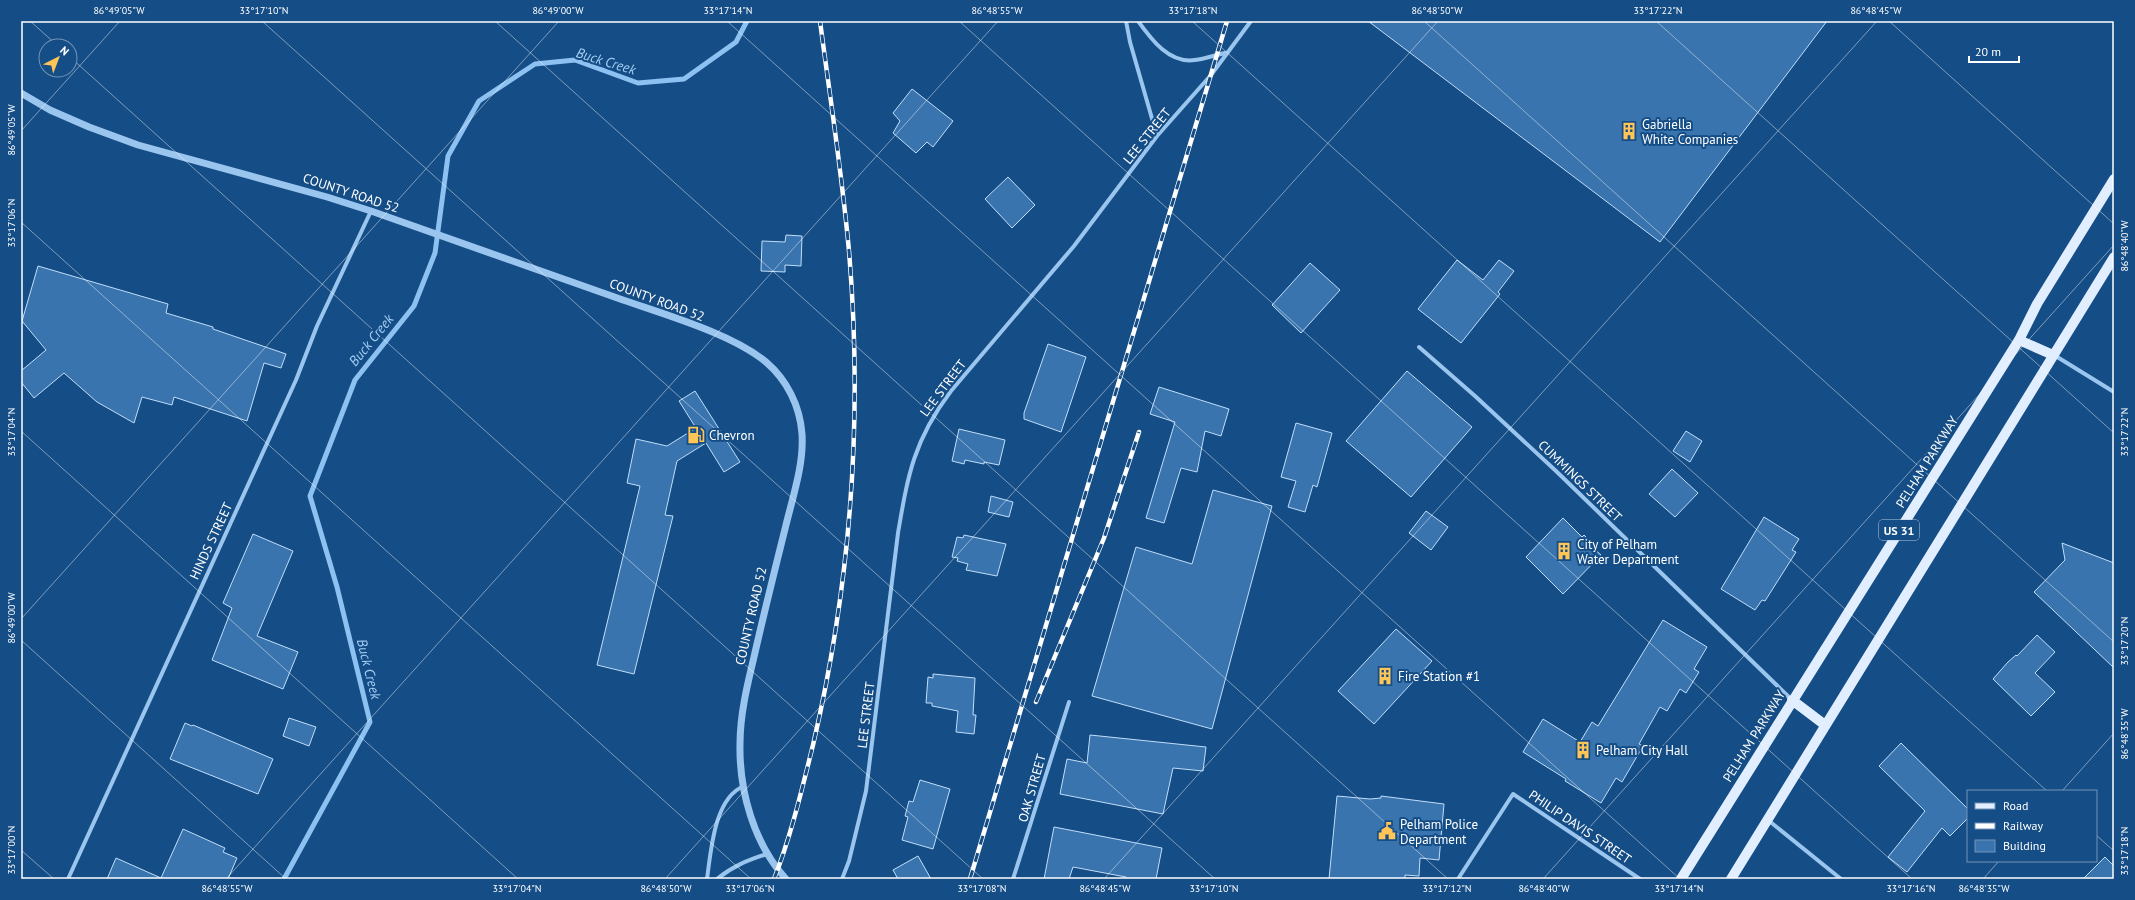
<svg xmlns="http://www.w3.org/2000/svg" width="2135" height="900" viewBox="0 0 2135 900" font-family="'PT Sans',sans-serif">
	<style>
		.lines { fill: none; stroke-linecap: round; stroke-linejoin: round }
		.stream { stroke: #8cc1f1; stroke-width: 5 }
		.building { fill: #3974ae; stroke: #c0defa }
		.minor { stroke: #9ac5ee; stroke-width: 4 }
		.tertiary { stroke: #9ac5ee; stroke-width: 7 }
		.primary { stroke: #e1eeff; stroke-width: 10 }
		.rail-casing { stroke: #fff; stroke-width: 4.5 }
		.rail { stroke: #154d86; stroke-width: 3; stroke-dasharray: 9; stroke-linecap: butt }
		.ticks { fill: none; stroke: #fff; stroke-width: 1; stroke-opacity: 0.45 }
		.labels { text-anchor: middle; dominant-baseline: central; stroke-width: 4; stroke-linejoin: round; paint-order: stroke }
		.shield { fill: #154d86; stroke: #b9cadb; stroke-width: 1 }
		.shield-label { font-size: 12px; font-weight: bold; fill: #fff }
		.poi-label { font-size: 13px; fill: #fff; stroke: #154d86; text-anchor: start }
		.street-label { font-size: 13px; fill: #fff; stroke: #154d86 }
		.water-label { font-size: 14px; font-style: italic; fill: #a5cff6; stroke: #154d86 }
		.neatline { fill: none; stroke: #fff; stroke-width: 1.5 }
		.ticks-label { font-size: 10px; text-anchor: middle; fill: #fff }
	</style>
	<rect width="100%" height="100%" fill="#154d86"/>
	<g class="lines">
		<path class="stream" d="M284,879L370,722L337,587L310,496L355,380L414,306L435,253L448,156L479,101L535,64L575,60L638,83L684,79L736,42L747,21"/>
	</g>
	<path class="building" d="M1368,21H1827L1660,242Z
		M912,89L953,121L933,147L927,142L916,153L893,133L900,121L893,113Z
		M1008,177L1035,205L1012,228L985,199Z
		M786,235L802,236L801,266L785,265V272L761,271L762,241L785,242Z
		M1457,260L1483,280L1499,260L1514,271L1498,292L1500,294L1461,343L1418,309Z
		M1310,263L1340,290L1301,333L1272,305Z
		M38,266L168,304L166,313L213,327V329L286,354L281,368L264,363L247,421L174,397L172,405L142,397L134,423L97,402L64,373L34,398L21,382V371L46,350L22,321Z
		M1048,344L1086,357L1061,432L1024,419V413Z
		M1407,371L1472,427L1411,497L1346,441Z
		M1159,387L1229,409L1221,436L1205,431L1197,472L1181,468L1164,523L1146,518L1175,422L1150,414Z
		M695,391L740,462L724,472L706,443L677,461L665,515L673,516L634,674L597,665L640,486L627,483L636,439L667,446L696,428L679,401Z
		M1296,423L1332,433L1317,487L1313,485L1305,512L1288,507L1296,481L1281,477Z
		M959,429L1005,440L999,465L984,462V464L965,460L964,464L952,461Z
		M1686,431L1702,441L1690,462L1673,451Z
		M1672,469L1698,493L1675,517L1649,494Z
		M1213,490L1272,506L1212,729L1092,696L1136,547L1192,564Z
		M991,496L1013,502L1009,517L988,512Z
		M1426,511L1448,527L1431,550L1409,533Z
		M1764,517L1799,539L1792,550L1796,552L1765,601L1762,600L1755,610L1721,589Z
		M1563,518L1582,537L1584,535L1594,545L1592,547L1601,555L1563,594L1526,557Z
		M253,534L293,551L257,636L298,652L283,689L212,660L232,608L223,603Z
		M964,535L1006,544L997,576L966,570L968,564L957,561L958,558L952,557L957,537L963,538Z
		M2062,543L2114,563V668L2034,592L2065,560Z
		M1663,620L1707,647L1694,669L1699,672L1686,693L1680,689L1667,711L1660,707L1639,744L1643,746L1622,782L1616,778L1601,803L1565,781L1566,779L1523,752L1543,719L1580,742L1592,722L1598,726Z
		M1396,629L1432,661L1374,724L1338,691Z
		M2037,635L2055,652L2035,673L2055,692L2031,716L1993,679L2008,662L2016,655L2017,656Z
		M933,674L975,678L973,715H976L974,734L956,732L958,711L932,706V703H926L928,677L933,678Z
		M289,718L316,727L309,746L283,736Z
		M185,723L192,726L193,725L273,759L258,794L170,759Z
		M1090,735L1206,747L1203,771L1173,768L1163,814L1060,794L1067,759L1087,763Z
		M1901,743L1968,809V818L1950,836L1942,828L1907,872L1888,857L1925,811L1879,766Z
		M920,780L950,789L933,849L902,840L908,817L905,816L909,801L913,802Z
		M1337,796L1370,799L1381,798V796L1444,804L1439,860L1420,858L1419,876L1405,875V879H1329Z
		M1054,827L1162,848L1156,879H1126V877L1073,867L1069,879H1044Z
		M183,829L225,848L223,852L237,858L228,879H107L116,858L161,878Z
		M918,856L931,879H898L893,870Z
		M2105,857L2114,866V879H2083Z"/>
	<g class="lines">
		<path class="minor" d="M1126,21L1130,42L1157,136
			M1138,21C1151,39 1169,64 1195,60C1205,59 1215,55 1225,53
			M1419,347L1475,396L1556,471L1792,700
			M2054,355L2114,392
			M1768,820L1841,879
			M68,879L296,380L317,326L371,211
			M707,879C711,851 714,798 744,786
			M717,879C733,866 748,860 767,854
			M842,879L849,861L866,791L898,533C908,474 914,440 951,391L1074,246L1157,136L1211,75L1251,21
			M1013,879L1069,702
			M1458,879L1513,794L1640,879"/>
		<path class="tertiary" d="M21,93L50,110L89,127L138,145L327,197L371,211C455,240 539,270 623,300C666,315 732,334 766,362C787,380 800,406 802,434C804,464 793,496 786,525C775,569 764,613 754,657C747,686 740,715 740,744C739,791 754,844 786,879"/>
		<path class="primary" d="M2019,340L2053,355
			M1792,700L1825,725
			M1681,879L2019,340L2037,304L2114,179
			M1731,879L2114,257"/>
		<g class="rail-casing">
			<path id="rail" d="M1036,702L1104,538L1139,432
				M774,879C791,836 802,789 813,745C851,583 863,417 849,251C842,174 830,97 820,21
				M970,879L1227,21"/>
		</g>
		<use href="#rail" class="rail"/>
	</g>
	<path class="ticks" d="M30,21L58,46M262,21L1215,879M495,21L1448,879M727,21L1680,879M959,21L1912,879M1192,21L2047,791M1424,21L2114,642M1656,21L2114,433M1889,21L2114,224M70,57L983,879M21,131L120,21M21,222L751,879M21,431L518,879M21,619L559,21M21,640L286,879M2062,791L2114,733M2096,835L2114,851M21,850L54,879M226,879L998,21M665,879L1438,21M1104,879L1877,21M1543,879L2114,245M1983,879L1999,861"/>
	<defs>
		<g id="building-bare" transform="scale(1.38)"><path d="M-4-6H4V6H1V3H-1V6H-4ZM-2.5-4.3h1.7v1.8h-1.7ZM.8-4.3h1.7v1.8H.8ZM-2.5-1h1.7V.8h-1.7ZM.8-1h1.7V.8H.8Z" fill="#ffc557" stroke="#154d86" stroke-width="2.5" paint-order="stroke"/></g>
		<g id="fuel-bare" transform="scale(1.38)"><path d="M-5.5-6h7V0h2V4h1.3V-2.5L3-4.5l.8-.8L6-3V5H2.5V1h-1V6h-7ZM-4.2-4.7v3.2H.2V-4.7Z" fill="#ffc557" stroke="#154d86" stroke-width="2.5" paint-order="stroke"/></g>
		<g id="civic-bare" transform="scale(1.38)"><path d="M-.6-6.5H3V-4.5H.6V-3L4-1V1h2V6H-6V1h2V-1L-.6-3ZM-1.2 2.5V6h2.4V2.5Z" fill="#ffc557" stroke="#154d86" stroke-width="2.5" paint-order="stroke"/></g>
	</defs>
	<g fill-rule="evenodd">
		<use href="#building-bare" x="1629" y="131"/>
		<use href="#fuel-bare" x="696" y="435"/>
		<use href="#building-bare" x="1564" y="551"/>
		<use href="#building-bare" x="1385" y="676"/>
		<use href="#building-bare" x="1583" y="750"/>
		<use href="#civic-bare" x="1387" y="831"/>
	</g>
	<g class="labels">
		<rect class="shield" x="1879" y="520" width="40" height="20" rx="3"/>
		<g class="shield-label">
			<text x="1899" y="530">US 31</text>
		</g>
		<g class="poi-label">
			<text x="1642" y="124">Gabriella<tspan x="1642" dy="15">White Companies</tspan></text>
			<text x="709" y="435">Chevron</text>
			<text x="1577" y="544">City of Pelham<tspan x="1577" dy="15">Water Department</tspan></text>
			<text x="1398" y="676">Fire Station #1</text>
			<text x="1596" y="750">Pelham City Hall</text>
			<text x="1400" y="824">Pelham Police<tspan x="1400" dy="15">Department</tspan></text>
		</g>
		<g class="street-label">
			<text transform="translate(1147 136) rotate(-51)">LEE STREET</text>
			<text transform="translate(351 193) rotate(18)">COUNTY ROAD 52</text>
			<text transform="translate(657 300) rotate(20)">COUNTY ROAD 52</text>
			<text transform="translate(943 388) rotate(-53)">LEE STREET</text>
			<text transform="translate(1927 462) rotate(-58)">PELHAM PARKWAY</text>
			<text transform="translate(1580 481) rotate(44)">CUMMINGS STREET</text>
			<text transform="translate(211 541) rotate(-65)">HINDS STREET</text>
			<text transform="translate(751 616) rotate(-77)">COUNTY ROAD 52</text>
			<text transform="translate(866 715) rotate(-83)">LEE STREET</text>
			<text transform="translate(1754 736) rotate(-58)">PELHAM PARKWAY</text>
			<text transform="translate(1032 788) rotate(-74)">OAK STREET</text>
			<text transform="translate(1580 827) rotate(34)">PHILIP DAVIS STREET</text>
		</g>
		<g class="water-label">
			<text transform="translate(606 61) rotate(17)">Buck Creek</text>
			<text transform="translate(371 340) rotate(-51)">Buck Creek</text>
			<text transform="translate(369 669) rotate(76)">Buck Creek</text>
		</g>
	</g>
	<rect width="2135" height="900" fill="none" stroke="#154d86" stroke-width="44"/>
	<rect x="1967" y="790" width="130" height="72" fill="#154d86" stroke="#7394b6"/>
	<rect x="1975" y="803" width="20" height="6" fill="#e1eeff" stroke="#7394b6"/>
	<text x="2003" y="810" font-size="12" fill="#ffffff">Road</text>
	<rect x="1975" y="823" width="20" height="6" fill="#ffffff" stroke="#7394b6"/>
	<text x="2003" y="830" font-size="12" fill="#ffffff">Railway</text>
	<rect x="1975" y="840" width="20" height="12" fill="#3974ae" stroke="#7394b6"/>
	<text x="2003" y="850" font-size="12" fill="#ffffff">Building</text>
	<g transform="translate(58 58) rotate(42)"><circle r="19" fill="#154d86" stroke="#7394b6"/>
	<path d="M0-3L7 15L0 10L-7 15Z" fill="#ffc557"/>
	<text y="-6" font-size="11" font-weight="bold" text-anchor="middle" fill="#ffffff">N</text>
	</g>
	<path d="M1969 56v6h50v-6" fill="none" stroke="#ffffff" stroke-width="2"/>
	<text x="1975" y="56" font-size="12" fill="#ffffff" stroke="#154d86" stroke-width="3" paint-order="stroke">20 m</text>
	<rect x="22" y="22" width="2091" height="856" class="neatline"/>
	<g class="ticks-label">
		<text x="119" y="14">86°49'05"W</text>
		<text x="264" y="14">33°17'10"N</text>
		<text x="558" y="14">86°49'00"W</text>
		<text x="728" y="14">33°17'14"N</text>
		<text x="997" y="14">86°48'55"W</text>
		<text x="1193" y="14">33°17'18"N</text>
		<text x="1437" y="14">86°48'50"W</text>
		<text x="1658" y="14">33°17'22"N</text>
		<text x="1876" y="14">86°48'45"W</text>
		<text transform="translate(11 130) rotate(-90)" y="4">86°49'05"W</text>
		<text transform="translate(11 223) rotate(-90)" y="4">33°17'06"N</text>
		<text transform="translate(2124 246) rotate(-90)" y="4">86°48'40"W</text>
		<text transform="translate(11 432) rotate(-90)" y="4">33°17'04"N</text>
		<text transform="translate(2124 432) rotate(-90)" y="4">33°17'22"N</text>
		<text transform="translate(11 618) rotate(-90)" y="4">86°49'00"W</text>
		<text transform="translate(2124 641) rotate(-90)" y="4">33°17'20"N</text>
		<text transform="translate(2124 734) rotate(-90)" y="4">86°48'35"W</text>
		<text transform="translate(11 850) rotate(-90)" y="4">33°17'00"N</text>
		<text transform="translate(2124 851) rotate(-90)" y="4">33°17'18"N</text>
		<text x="227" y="892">86°48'55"W</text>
		<text x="517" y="892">33°17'04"N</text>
		<text x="666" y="892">86°48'50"W</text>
		<text x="750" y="892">33°17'06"N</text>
		<text x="982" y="892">33°17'08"N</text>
		<text x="1105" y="892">86°48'45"W</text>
		<text x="1214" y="892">33°17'10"N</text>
		<text x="1447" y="892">33°17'12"N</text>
		<text x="1544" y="892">86°48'40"W</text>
		<text x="1679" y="892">33°17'14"N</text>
		<text x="1911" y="892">33°17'16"N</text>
		<text x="1984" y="892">86°48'35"W</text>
	</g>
</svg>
